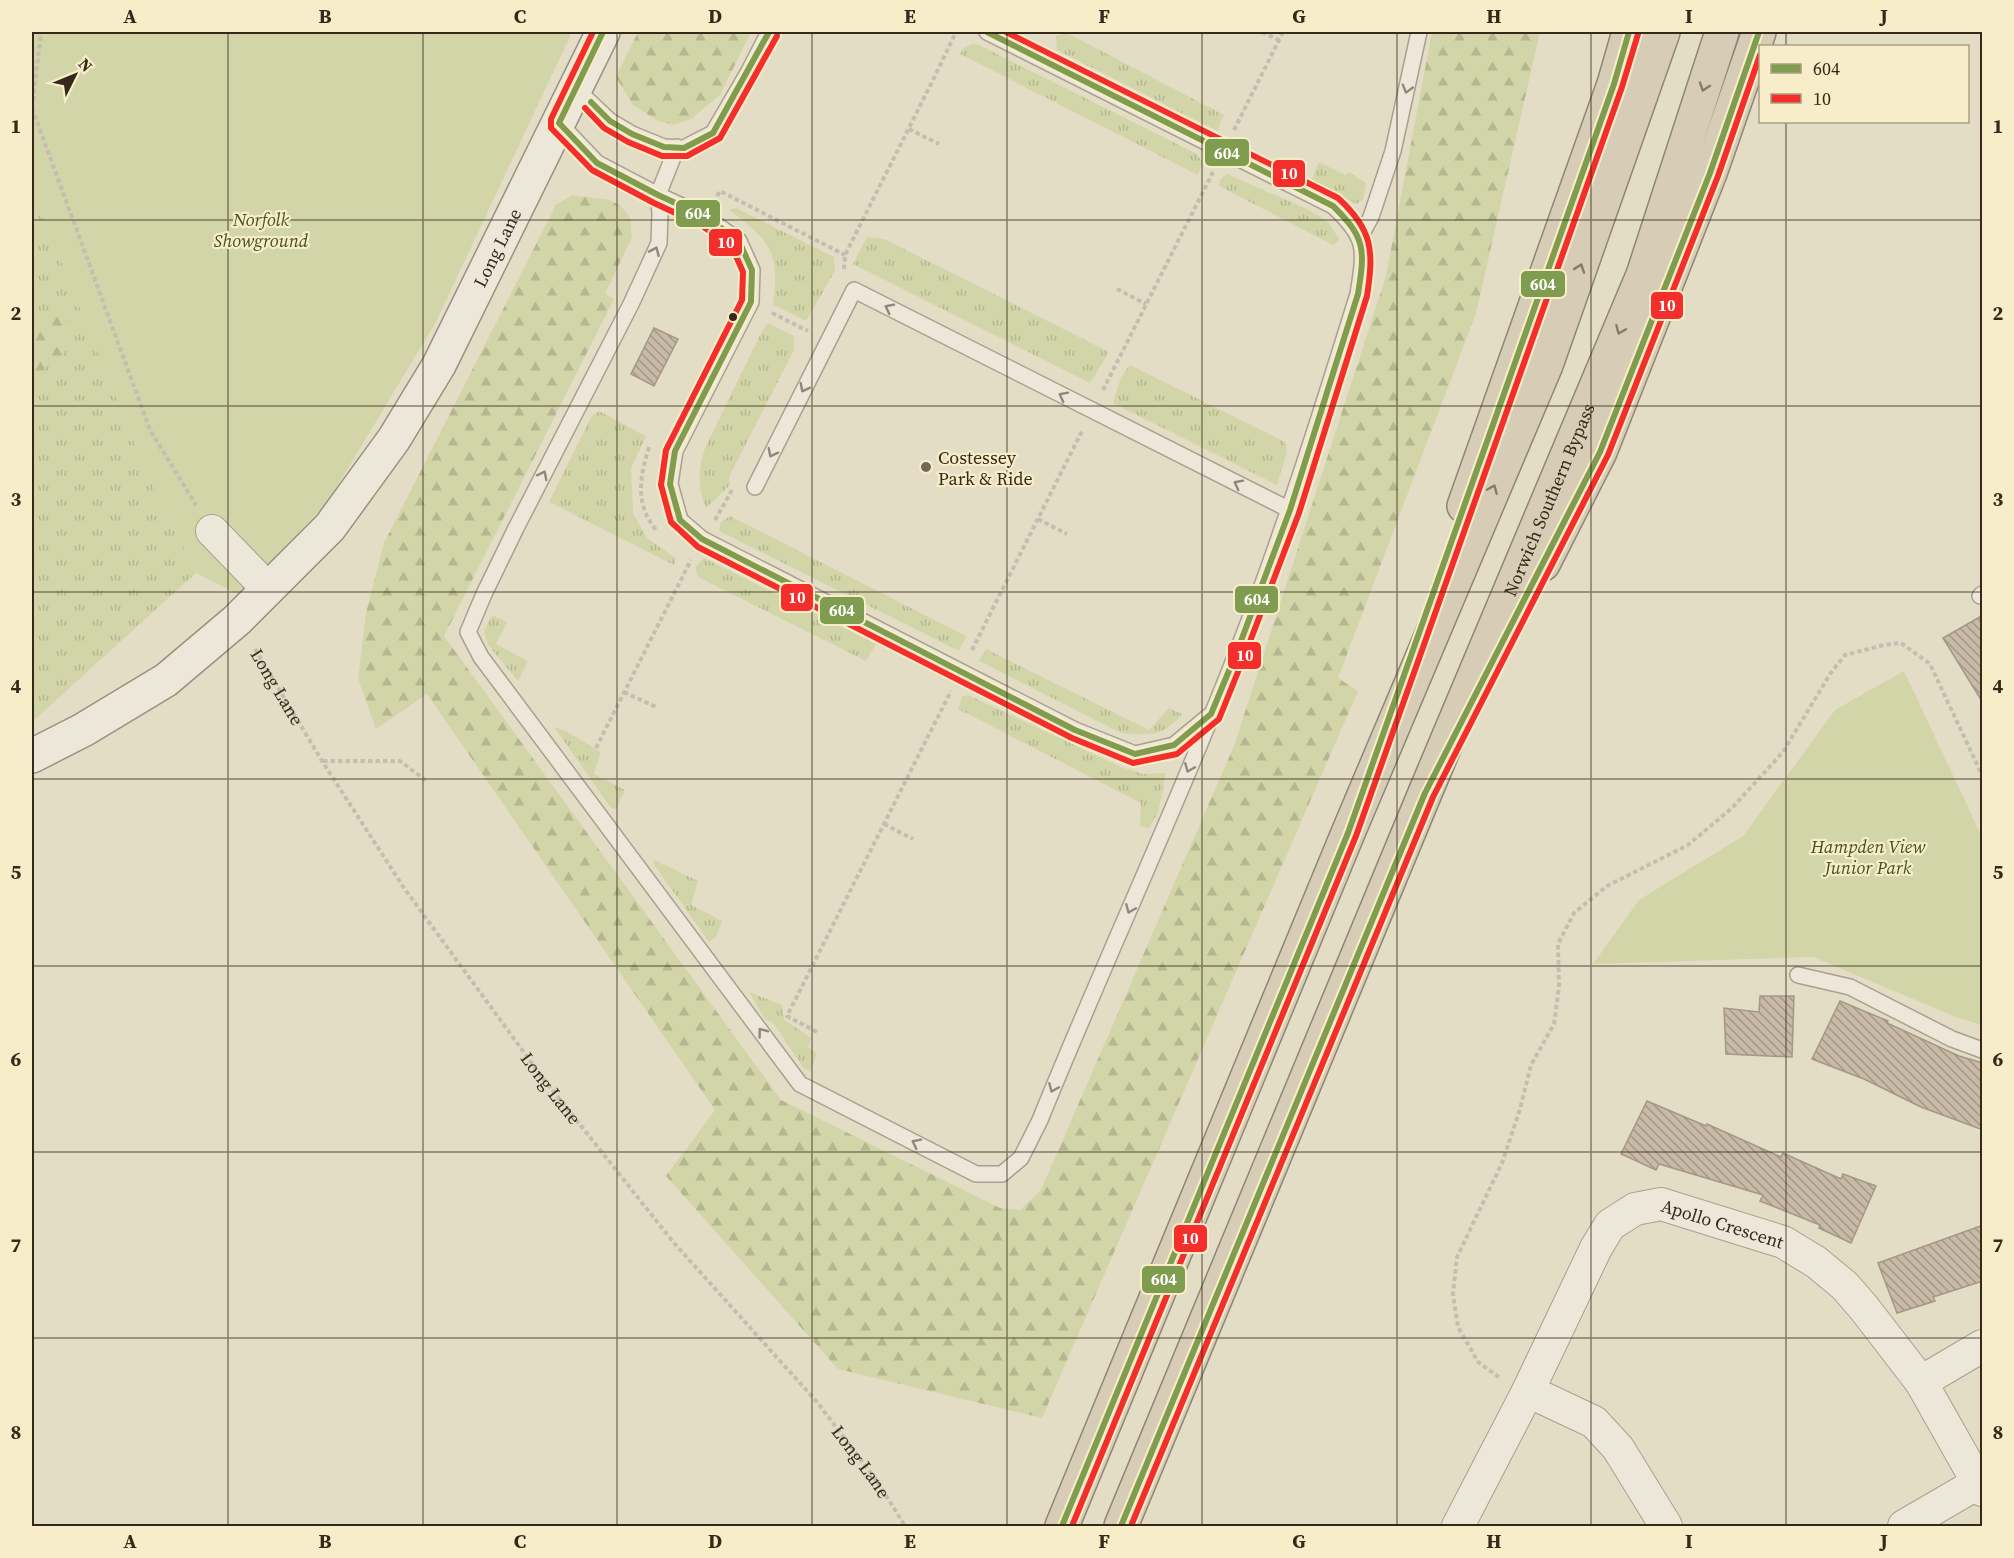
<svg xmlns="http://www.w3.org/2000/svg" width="2014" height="1558" viewBox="0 0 2014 1558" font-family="'Source Serif 4',serif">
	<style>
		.grass { fill: url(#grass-tufts) }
		.forest { fill: url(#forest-firs) }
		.green { fill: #d2d5a7 }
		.building { fill: url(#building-back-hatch); stroke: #a39886; stroke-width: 1.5 }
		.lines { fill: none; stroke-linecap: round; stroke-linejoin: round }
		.lane-casing { stroke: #a8a090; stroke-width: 18 }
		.street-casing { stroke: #a8a090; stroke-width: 34 }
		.secondary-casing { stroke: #989080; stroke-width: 36 }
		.highway-casing { stroke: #8d8677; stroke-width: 36 }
		.path { stroke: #c4beb0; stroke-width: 4; stroke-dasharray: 4.5 3; stroke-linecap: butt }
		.lane { stroke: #ece7d9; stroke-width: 15 }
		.street { stroke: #ece7d9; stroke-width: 32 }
		.secondary { stroke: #ece7d9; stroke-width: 33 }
		.highway { stroke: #d7cdb7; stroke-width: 33 }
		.bus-1-casing { stroke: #f8edc9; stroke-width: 10 }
		.bus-2-casing { stroke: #f8edc9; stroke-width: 10 }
		.bus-1 { stroke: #809c4f; stroke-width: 6 }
		.bus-2 { stroke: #f32e2b; stroke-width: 6 }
		.oneway { stroke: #867b68 }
		.oneway2 { stroke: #918879 }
		.grid { fill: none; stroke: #362919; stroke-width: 1.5; stroke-opacity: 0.55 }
		.bus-dot { fill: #362919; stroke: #f8edc9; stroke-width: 2 }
		.poi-dot { fill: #736856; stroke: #f8edc9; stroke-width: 2 }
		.labels { text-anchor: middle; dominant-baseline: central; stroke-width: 4.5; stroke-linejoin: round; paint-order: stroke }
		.park-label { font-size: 18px; font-style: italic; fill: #43541e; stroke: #f8edc9 }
		.street-label { font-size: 18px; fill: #362919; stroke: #f8edc9 }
		.poi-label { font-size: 18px; fill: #362919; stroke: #f8edc9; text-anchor: start }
		.line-badge { stroke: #f8edc9; stroke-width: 2 }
		.badge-label { font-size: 16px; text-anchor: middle; font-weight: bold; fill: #fff }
		.neatline { fill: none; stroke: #362919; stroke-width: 2 }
		.grid-label { font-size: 20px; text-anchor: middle; font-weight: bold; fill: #362919 }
	</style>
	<defs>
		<pattern id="grass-tufts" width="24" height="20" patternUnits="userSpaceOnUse" patternTransform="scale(1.5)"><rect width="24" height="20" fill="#d2d5a7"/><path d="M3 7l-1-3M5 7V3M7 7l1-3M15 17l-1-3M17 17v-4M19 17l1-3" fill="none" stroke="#b5b78f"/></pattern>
		<pattern id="forest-firs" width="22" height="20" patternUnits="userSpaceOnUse" patternTransform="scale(1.5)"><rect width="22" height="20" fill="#d2d5a7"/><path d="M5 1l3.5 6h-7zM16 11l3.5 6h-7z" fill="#b5b78f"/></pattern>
		<pattern id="building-back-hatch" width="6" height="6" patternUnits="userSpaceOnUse" patternTransform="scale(1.5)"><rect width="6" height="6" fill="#c8baa7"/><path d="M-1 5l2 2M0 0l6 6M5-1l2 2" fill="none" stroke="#a39787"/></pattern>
	</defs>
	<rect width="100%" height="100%" fill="#e4ddc6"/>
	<path class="grass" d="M1067,33L1224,115L1217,131L1057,50L1056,36Z
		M972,44L979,45L1195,153L1203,162L1198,175L960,54L964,48Z
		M1319,162L1345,175L1349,172L1366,183L1363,200L1356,204L1311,181Z
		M1227,174L1307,209L1327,221L1340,240L1333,245L1219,186L1221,179Z
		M32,183L143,465L196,573L32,722Z
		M736,208L834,257L835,271L806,321L773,305C780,251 771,242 729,210Z
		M867,237L884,239L1109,352L1090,383L853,264Z
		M768,323L794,336V350L729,477L730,485L706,508C697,487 698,469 705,448L762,331Z
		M1130,365L1285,442L1287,452L1277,485L1113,403L1121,377Z
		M599,411L646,436L631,468L633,513L647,538L676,558L674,565L549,502L591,417Z
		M730,516L966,636L959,651L719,531L721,522Z
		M704,558L876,644L866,661L698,577L695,567Z
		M492,615L507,622L496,644L528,661L518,681L488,645L484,631Z
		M986,649L1149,730L1169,708L1182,714C1163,738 1149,735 1121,733L979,661Z
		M968,695L1121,767L1143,774L1166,773L1158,813L1149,828L1140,826L1141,803L958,709L962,697Z
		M554,727L566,731L601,752L594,774L625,790L616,809L611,808Z
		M653,859L698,881L691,905L722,921L716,937L709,942L655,866Z
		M749,992L782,1005L784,1020L812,1038L808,1047L817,1054L810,1072L803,1067L773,1023L765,1019Z"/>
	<path class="forest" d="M638,32H751L720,95L691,119L674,125L658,121L633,105L616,77Z
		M1432,32H1540L1476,313L1338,678L1358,691L1042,1418L838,1369L666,1176L715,1110L427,694L376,729L358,679L366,613L384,543L556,205L572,195L610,200L621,206L630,218L632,237L605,294L614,299L444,636L781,1100L1000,1208L1020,1210L1041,1190L1234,746L1386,276Z
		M63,311L68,330L62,356L32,377V324L44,315Z"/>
	<path class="green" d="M32,32H572L436,322L327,503L238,594L196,573L143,465L32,190Z
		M1904,671L1982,837V1025L1956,1017L1813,957L1593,964L1639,900L1743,836L1835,710Z"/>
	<path class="building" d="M654,328L678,339L654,386L631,374Z
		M1983,615V703L1943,638Z
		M1760,996H1794L1792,1057L1726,1054L1724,1008L1759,1012Z
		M1840,1001L1888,1021L1887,1023L1959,1056L1983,1063V1130L1921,1107L1864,1079L1812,1059Z
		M1647,1101L1706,1126L1707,1124L1781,1157L1783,1153L1841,1179L1843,1174L1876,1186L1851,1243L1819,1228L1820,1225L1760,1201L1763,1195L1659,1164L1656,1170L1621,1154Z
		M1983,1225V1281L1933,1297L1935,1301L1897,1313L1878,1263Z"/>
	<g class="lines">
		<g class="lane-casing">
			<path id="lane" d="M575,88L610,121L632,134L664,147L684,148L713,133L749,71L769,32
				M559,123L597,163L658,195L706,217L739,241L752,270L751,302L675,451L670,484L680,520L702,539L1075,730L1135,754L1174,745L1209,716
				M677,147L658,195L660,213L659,243L631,304L516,528L484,594L468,632L481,657L800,1084L976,1174H1002L1021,1158L1040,1120C1104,962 1177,807 1239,647C1284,531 1321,413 1358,294C1365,250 1368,238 1333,206L987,32
				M1360,237L1371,217L1393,151L1419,32
				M755,487L854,290L1290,510
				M1980,596L1982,594
				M1798,975L1850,987L1952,1039L1982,1050"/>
		</g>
		<g class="street-casing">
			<g id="street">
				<path d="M212,531L268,589"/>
				<path d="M1921,1382L1982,1346"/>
				<path d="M1528,1391L1594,1422L1618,1448L1666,1526"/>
				<path id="s2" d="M1458,1526L1528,1391L1596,1248L1610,1225L1635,1209L1661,1204L1783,1242L1816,1262L1845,1286L1864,1308L1921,1382L1982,1490"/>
				<path d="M1904,1526L1978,1483"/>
			</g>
		</g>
		<g class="secondary-casing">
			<g id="secondary">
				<path id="s3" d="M32,756L83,730L166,680L237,620L330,527L394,439L439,365L603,32"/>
			</g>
		</g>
		<g class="highway-casing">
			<g id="highway">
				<path d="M1464,506L1614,84L1629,32"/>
				<path d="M1543,564L1600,452L1710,173L1759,32"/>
				<path d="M1062,1526L1348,833L1546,365L1663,32"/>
				<path id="s4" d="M1121,1526L1425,793L1643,275L1722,32"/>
			</g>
		</g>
		<g class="path">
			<path d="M1262,32L1279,40"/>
			<path d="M32,108L150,430L196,505"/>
			<path d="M32,108L41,32"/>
			<path d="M909,129L939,144"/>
			<path d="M1234,130L1283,32"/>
			<path d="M717,196L720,191L845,255"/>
			<path d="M844,269L845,255L932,82L956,32"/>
			<path d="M1117,289L1146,304"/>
			<path d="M772,313L808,331"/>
			<path d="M1103,390L1213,172"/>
			<path d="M649,447C640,477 634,504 657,531"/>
			<path d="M1038,519L1067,534"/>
			<path d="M715,520L732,490"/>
			<path id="s1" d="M255,649L322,761L404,888L539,1073L674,1243L817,1402L877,1481L905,1526"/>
			<path d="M972,650L1082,431"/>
			<path d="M624,692L656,707"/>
			<path d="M596,748L691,560"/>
			<path d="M323,761H400L428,782"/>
			<path d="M884,824L913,839"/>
			<path d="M817,1032L787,1016L951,691"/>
			<path d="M1499,1377L1478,1362L1458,1327L1453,1294L1457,1257L1502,1163L1520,1109L1531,1065L1554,1024L1559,987L1558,944L1574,913L1607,886L1688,845L1732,808L1783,752L1830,674L1845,655L1884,645L1901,643L1930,664L1982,775"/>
		</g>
		<use href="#lane" class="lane"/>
		<use href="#street" class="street"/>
		<use href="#secondary" class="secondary"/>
		<use href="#highway" class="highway"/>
		<g class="bus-1-casing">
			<path id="bus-1" d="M603,32L559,123L597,163L658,195L706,217L739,241L752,270L751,302L675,451L670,484L680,520L702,539L1075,730L1135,754L1174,745L1211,714L1238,649L1290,510L1358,294C1365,250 1366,238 1333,206L987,32
				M591,102L610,121L632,134L664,147L684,148L713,133L769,32
				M1062,1526L1348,833L1614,84L1629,32
				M1121,1526L1425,793L1600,452L1710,173L1759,32"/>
		</g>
		<g class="bus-2-casing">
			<path id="bus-2" d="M593,32L551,119V128L592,170L654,203L701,225L732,247L743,272L742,300L666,450L661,485L671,522L698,547L1072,738L1133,763L1177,754L1219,719L1246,652L1299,513L1367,296C1374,251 1373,230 1338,198L1006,32
				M585,108L604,128L628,142L662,156H687L720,138L777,36
				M1072,1526L1356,836L1622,87L1638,34
				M1131,1526L1433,797L1608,455L1718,176L1760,55"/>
		</g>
		<use href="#bus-1" class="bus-1"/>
		<use href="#bus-2" class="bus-2"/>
	</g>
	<defs><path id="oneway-chevron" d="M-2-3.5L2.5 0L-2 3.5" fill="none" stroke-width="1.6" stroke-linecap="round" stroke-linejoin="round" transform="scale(1.5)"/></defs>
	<g class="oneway">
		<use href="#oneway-chevron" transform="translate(1704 87) rotate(108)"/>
		<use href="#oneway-chevron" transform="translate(1580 268) rotate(-71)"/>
		<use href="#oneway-chevron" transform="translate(1620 330) rotate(113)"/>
		<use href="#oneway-chevron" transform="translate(1493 489) rotate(-67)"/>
	</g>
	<g class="oneway2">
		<use href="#oneway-chevron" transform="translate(1407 89) rotate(106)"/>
		<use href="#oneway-chevron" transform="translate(655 251) rotate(-66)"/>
		<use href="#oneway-chevron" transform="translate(889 308) rotate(-153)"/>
		<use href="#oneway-chevron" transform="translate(804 388) rotate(117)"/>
		<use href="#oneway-chevron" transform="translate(1063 396) rotate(-153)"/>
		<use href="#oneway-chevron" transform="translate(772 453) rotate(117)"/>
		<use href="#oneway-chevron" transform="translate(543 475) rotate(-63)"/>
		<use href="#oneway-chevron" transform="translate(1238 484) rotate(-153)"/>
		<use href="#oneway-chevron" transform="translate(1189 768) rotate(112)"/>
		<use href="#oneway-chevron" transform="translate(1130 909) rotate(113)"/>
		<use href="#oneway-chevron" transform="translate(762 1032) rotate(-127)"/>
		<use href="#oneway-chevron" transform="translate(1053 1088) rotate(113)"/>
		<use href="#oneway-chevron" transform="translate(916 1143) rotate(-153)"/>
	</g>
	<path class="grid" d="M228,32V1526M423,32V1526M617,32V1526M812,32V1526M1007,32V1526M1202,32V1526M1397,32V1526M1591,32V1526M1786,32V46M1786,122V1526M32,220H1982M32,406H1982M32,592H1982M32,779H1982M32,966H1982M32,1152H1982M32,1338H1982"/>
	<circle class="bus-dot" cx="733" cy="317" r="5"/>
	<circle class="poi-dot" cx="926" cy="467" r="6"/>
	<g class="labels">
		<g class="park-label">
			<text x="261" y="219">Norfolk<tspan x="261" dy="21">Showground</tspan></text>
			<text x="1868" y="846">Hampden View<tspan x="1868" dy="21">Junior Park</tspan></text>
		</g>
		<g class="street-label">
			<text stroke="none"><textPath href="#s3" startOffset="705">Long Lane</textPath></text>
			<text stroke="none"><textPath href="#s4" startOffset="1112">Norwich Southern Bypass</textPath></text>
			<text stroke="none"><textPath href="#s1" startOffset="44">Long Lane</textPath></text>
			<text stroke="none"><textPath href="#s1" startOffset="530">Long Lane</textPath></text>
			<text stroke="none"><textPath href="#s2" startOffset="458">Apollo Crescent</textPath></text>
			<text stroke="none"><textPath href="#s1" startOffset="1016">Long Lane</textPath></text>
		</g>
		<g class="poi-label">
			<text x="938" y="457">Costessey<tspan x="938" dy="21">Park &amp; Ride</tspan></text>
		</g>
	</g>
	<g class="line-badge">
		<rect x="1204" y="138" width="46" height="29" rx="6" fill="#809c4f"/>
		<rect x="1272" y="159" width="34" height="29" rx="6" fill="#f32e2b"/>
		<rect x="675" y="199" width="46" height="29" rx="6" fill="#809c4f"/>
		<rect x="708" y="228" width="35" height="29" rx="6" fill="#f32e2b"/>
		<rect x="1520" y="270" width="46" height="28" rx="6" fill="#809c4f"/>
		<rect x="1650" y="291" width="34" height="29" rx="6" fill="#f32e2b"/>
		<rect x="780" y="583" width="34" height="29" rx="6" fill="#f32e2b"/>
		<rect x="1234" y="585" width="45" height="29" rx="6" fill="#809c4f"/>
		<rect x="819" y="596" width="46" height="29" rx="6" fill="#809c4f"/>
		<rect x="1227" y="641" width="35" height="29" rx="6" fill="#f32e2b"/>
		<rect x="1173" y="1224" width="35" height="29" rx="6" fill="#f32e2b"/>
		<rect x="1141" y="1265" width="45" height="29" rx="6" fill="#809c4f"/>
	</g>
	<g class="badge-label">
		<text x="1227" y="159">604</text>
		<text x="1289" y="179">10</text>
		<text x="698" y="219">604</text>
		<text x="726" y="248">10</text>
		<text x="1543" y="290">604</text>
		<text x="1667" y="311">10</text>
		<text x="797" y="603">10</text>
		<text x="1257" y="605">604</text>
		<text x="842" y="616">604</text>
		<text x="1245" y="661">10</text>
		<text x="1190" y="1244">10</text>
		<text x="1164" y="1285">604</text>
	</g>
	<rect width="2014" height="1558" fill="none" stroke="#f8edc9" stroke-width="66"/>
	<rect x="1759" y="45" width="210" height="78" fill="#f8edc9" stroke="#aa9f83" stroke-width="1.5"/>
	<rect x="1771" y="64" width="30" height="9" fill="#809c4f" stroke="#aa9f83" stroke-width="1.5"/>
	<text x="1813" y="75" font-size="18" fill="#362919">604</text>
	<rect x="1771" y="94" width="30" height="9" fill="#f32e2b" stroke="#aa9f83" stroke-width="1.5"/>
	<text x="1813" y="105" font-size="18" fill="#362919">10</text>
	<g transform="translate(75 75) rotate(47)" stroke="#f8edc9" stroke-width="4.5" paint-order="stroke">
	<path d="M0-4.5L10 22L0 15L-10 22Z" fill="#362919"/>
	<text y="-9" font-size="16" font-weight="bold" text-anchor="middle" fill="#362919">N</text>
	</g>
	<rect x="33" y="33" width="1948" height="1492" class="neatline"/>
	<g class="grid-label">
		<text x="130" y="23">A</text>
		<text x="325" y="23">B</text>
		<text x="520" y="23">C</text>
		<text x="715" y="23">D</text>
		<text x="910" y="23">E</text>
		<text x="1104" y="23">F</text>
		<text x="1299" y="23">G</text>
		<text x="1494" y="23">H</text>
		<text x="1689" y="23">I</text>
		<text x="1884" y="23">J</text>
		<text x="16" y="133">1</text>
		<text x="1998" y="133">1</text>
		<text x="16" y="320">2</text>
		<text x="1998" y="320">2</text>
		<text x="16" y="506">3</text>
		<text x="1998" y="506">3</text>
		<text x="16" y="693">4</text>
		<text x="1998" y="693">4</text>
		<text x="16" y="879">5</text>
		<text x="1998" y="879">5</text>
		<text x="16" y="1066">6</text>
		<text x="1998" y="1066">6</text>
		<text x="16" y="1252">7</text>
		<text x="1998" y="1252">7</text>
		<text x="16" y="1439">8</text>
		<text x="1998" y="1439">8</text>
		<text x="130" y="1548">A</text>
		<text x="325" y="1548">B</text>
		<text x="520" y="1548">C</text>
		<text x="715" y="1548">D</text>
		<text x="910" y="1548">E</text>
		<text x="1104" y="1548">F</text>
		<text x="1299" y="1548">G</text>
		<text x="1494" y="1548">H</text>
		<text x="1689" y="1548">I</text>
		<text x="1884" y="1548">J</text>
	</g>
</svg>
